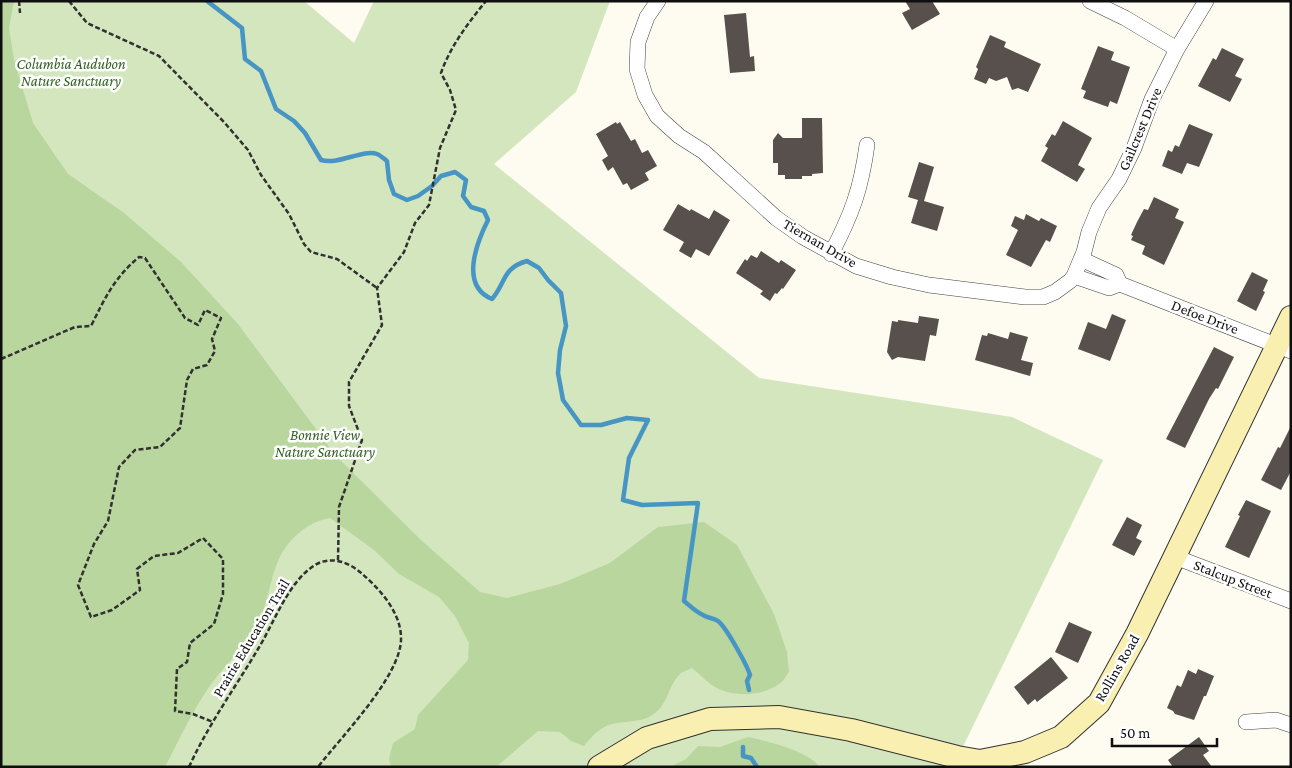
<svg xmlns="http://www.w3.org/2000/svg" width="1292" height="768" viewBox="0 0 1292 768" font-family="'Crimson Pro',serif">
	<style>
		.green { fill: #d4e6bd }
		.forest { fill: #b8d69d }
		.lines { fill: none; stroke-linecap: round; stroke-linejoin: round }
		.stream { stroke: #4695c4; stroke-width: 4.5 }
		.building { fill: #57504c }
		.street-casing { stroke: #424242; stroke-width: 16 }
		.secondary-casing { stroke: #313131; stroke-width: 24 }
		.path { stroke: #313131; stroke-width: 2.5; stroke-dasharray: 5 2.5; stroke-linecap: butt }
		.street { stroke: #fff; stroke-width: 15 }
		.secondary { stroke: #f9efb1; stroke-width: 22 }
		.labels { text-anchor: middle; dominant-baseline: central; stroke-width: 5; stroke-linejoin: round; paint-order: stroke }
		.park-label { font-size: 15px; font-style: italic; fill: #326223; stroke: #fff }
		.street-label { font-size: 15px; fill: #0f0f0f; stroke: #fff }
	</style>
	<rect width="100%" height="100%" fill="#fefbf1"/>
	<path class="green" d="M1,1H304L354,43L374,1H610L576,92L494,164L759,378L1012,417L1103,460L953,767H1Z"/>
	<path class="forest" d="M1,1H14L9,28L14,60L33,123L68,174L124,213L181,262L238,324L336,456L422,541L480,592L507,598L560,584L610,563L658,527L704,522L737,545L774,614L787,652L789,672C786,676 783,682 779,684C763,696 734,697 717,688C708,684 700,674 692,668C689,670 684,671 681,673C667,685 670,706 649,717C643,720 634,721 626,722C605,723 597,730 584,746L571,741L560,732L538,731L496,767H391L389,759L393,743L415,729L418,715L468,660L469,643L455,616L439,597L399,574L374,550L330,518C313,521 300,530 289,543C271,564 271,593 261,617C248,647 222,666 205,693C190,716 178,742 165,767H1Z
		M748,737C769,742 806,750 820,767H670L686,759L698,746L720,747Z"/>
	<g class="lines">
		<path class="stream" d="M207,1L242,28L245,59L261,71L276,109L294,121L305,133L321,160C339,165 363,149 377,154C380,155 384,159 387,161L389,180L394,194L407,200L418,196L432,186L441,176L455,172L466,180L463,196L471,207L484,211L488,220C476,244 460,286 492,299C506,283 502,268 527,261L539,268L548,280L561,293L566,326L560,350L558,373L563,400L581,425H601L627,418L648,420L629,458L623,500L642,505L698,503L684,601C690,606 696,612 703,615C707,618 714,618 718,621C726,627 747,665 750,675L747,681L749,690
			M743,747V756L751,758L757,767"/>
	</g>
	<path class="building" d="M905,1H932L940,14L912,30L902,13L910,9Z
		M746,13L750,57L754,56L755,71L730,73L724,15Z
		M990,35L1006,42L1004,47L1041,64L1028,92L1018,88L1012,90L1007,77L996,81L989,78L986,84L974,79L978,69L976,67Z
		M1098,46L1114,52L1111,60L1130,67L1117,104L1110,101L1108,107L1083,98L1086,91L1081,89Z
		M1222,48L1244,59L1235,76L1242,79L1230,102L1198,86L1213,58L1216,60Z
		M802,118H822L823,173L812,174V176H802V179H785V175H778V163H773V140L778,133L783,138H802Z
		M1063,121L1092,138L1078,165L1085,169L1077,182L1041,161L1048,148L1045,146L1052,134L1055,136Z
		M616,122L617,124L620,122L631,141L635,139L642,153L648,150L657,166L645,173L649,180L631,190L627,183L623,185L613,167L608,171L602,160L608,156L596,134Z
		M1189,124L1213,134L1199,167L1187,163L1182,174L1162,166L1168,150L1172,152L1175,145L1179,147Z
		M919,162L934,167L924,201L944,207L937,231L911,223L918,200L908,197Z
		M1154,197L1179,209L1175,218L1184,222L1164,265L1142,254L1145,246L1131,240L1133,236L1131,235L1137,222L1144,209L1148,210Z
		M678,204L690,211L691,209L709,219L714,210L730,220L709,256L696,249L691,258L679,251L684,242L663,230Z
		M1026,214L1039,221L1041,218L1057,226L1050,242L1046,240L1031,267L1006,255L1018,230L1011,226L1015,216L1024,220Z
		M761,251L779,263L781,260L796,270L783,289L782,288L777,294L775,293L770,301L760,294L763,291L736,273L745,259L747,261L751,255L757,258Z
		M1252,272L1268,280L1263,291L1265,292L1256,311L1237,301Z
		M1112,314L1126,320L1110,361L1078,349L1088,322L1106,329Z
		M919,316L939,319L936,336L930,335L925,361L898,357L892,360L887,352L892,321L898,322V320L918,323Z
		M1010,332L1028,337L1021,360L1033,363L1030,376L975,360L982,335L987,336L988,333L1008,339Z
		M1214,347L1234,357L1218,389L1216,388L1209,399L1185,448L1166,439Z
		M1291,426V471L1281,490L1261,480L1278,447L1280,448Z
		M1246,500L1271,511L1249,558L1225,547L1240,516L1238,515Z
		M1127,517L1142,525L1136,538L1142,541L1134,556L1112,545Z
		M1069,622L1092,632L1078,663L1055,652Z
		M1051,657L1068,678L1037,702L1035,699L1028,705L1014,687Z
		M1198,669L1214,676L1206,696H1204L1194,720L1175,714L1173,711L1167,708L1177,685L1181,687L1188,670L1196,674Z
		M1199,737L1209,751L1203,755L1212,767H1173L1168,760Z"/>
	<g class="lines">
		<g class="street-casing">
			<path id="street" d="M658,1L647,17L638,42L637,69L645,95L657,116L679,136L704,152L776,218L803,237L856,266L892,277L929,285L1025,297H1043L1055,292L1070,281L1074,276L1084,252L1089,232L1099,208L1119,179L1134,148L1152,99L1177,49L1206,1
				M1090,1L1125,18L1177,49
				M831,254C852,214 861,189 867,145
				M1081,259L1116,275L1120,284
				M1074,276L1109,288L1120,284L1291,351
				M1175,557L1291,601
				M1246,722L1276,720L1291,725"/>
		</g>
		<g class="secondary-casing">
			<path id="secondary" d="M599,767L647,738L710,719L779,717L851,730L957,757L980,761L1025,752L1061,737L1099,703L1137,634L1291,317"/>
		</g>
		<path class="path" d="M19,1L20,13
			M69,1L87,23L159,56L224,122L248,150L261,175L289,214L304,244L311,252L337,259L377,288
			M1,359L75,327L91,326C105,298 114,278 139,257L145,258L185,318L198,325L205,310L221,318L212,339L215,351L207,365L193,369L187,380L180,428L160,447L135,450L119,467L108,521L94,544L78,585L91,617L112,610L140,590L137,569L154,556L178,553L203,538L223,559V594L214,624L190,643L187,662L177,669L175,711L193,714L213,722
			M338,560L339,507L362,440L349,406V382L382,325L377,288L404,252L415,223L429,205L440,148L456,110L450,90L441,73C450,47 468,23 486,1
			M189,767C208,725 235,688 258,649C274,623 287,585 312,567C328,555 347,561 360,572C379,588 401,612 401,638C402,675 341,737 318,767"/>
		<use href="#street" class="street"/>
		<use href="#secondary" class="secondary"/>
	</g>
	<g class="labels">
		<g class="park-label">
			<text x="71" y="64">Columbia Audubon<tspan x="71" dy="17">Nature Sanctuary</tspan></text>
			<text x="325" y="435">Bonnie View<tspan x="325" dy="17">Nature Sanctuary</tspan></text>
		</g>
		<g class="street-label">
			<text transform="translate(1140 129) rotate(-67)">Gailcrest Drive</text>
			<text transform="translate(820 243) rotate(30)">Tiernan Drive</text>
			<text transform="translate(1205 317) rotate(21)">Defoe Drive</text>
			<text transform="translate(1233 579) rotate(21)">Stalcup Street</text>
			<text transform="translate(251 638) rotate(-59)">Prairie Education Trail</text>
			<text transform="translate(1117 668) rotate(-60)">Rollins Road</text>
		</g>
	</g>
	<rect width="1292" height="768" fill="none" stroke="#0f0f0f" stroke-width="5"/>
	<path d="M1112 738v8h105v-8" fill="none" stroke="#0f0f0f" stroke-width="2.5"/>
	<text x="1120" y="738" font-size="15" fill="#0f0f0f" stroke="#ffffff" stroke-width="4" paint-order="stroke">50 m</text>
</svg>
